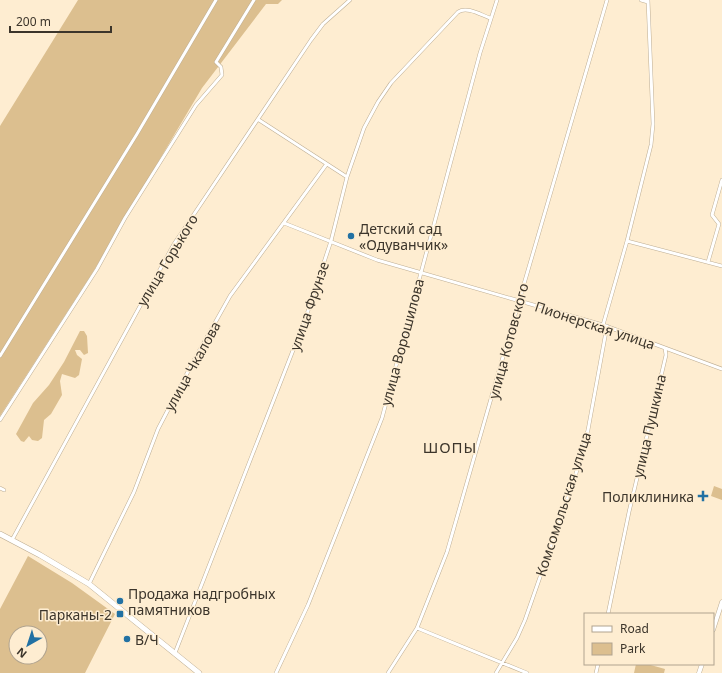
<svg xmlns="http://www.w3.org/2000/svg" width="722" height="673" viewBox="0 0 722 673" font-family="'Noto Sans',sans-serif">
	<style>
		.green { fill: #dcbf8f; fill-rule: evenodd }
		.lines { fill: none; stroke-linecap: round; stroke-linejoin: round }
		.minor-casing { stroke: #beae94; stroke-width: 4 }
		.tertiary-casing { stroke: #beae94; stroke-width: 5 }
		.primary-casing { stroke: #beae94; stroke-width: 6 }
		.minor { stroke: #fff; stroke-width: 3 }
		.tertiary { stroke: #fff; stroke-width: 4 }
		.primary { stroke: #fff; stroke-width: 5 }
		.poi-dot { fill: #2271a3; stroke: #feedd1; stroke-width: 1.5 }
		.labels { text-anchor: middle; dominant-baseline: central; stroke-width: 3; stroke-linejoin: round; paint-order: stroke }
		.poi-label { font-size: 14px; fill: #3c352b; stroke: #feedd1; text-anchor: start }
		.street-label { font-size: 14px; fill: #3c352b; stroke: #feedd1 }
		.neighbourhood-label { font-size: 15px; letter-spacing: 1px; fill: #3c352b; stroke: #feedd1 }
	</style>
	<rect width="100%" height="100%" fill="#feedd1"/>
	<path class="green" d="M78,0H282L278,4H266L202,88L93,272L0,416V126Z
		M80,331H84L87,336L88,353L84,355L80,350H75L77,355L82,359L79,375L75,378L62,374L60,381L62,395L51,414L44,420L42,438L38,441L32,440L29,436L24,442L21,441L16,434L33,403L49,385L64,362Z
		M714,486L722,489V500L711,496Z
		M28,556L72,583L115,614L85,673H0V609ZM16,633H40V657H16Z
		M636,664H647L665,669L664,673H634Z"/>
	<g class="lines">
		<g class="minor-casing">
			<path id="minor" d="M641,0L648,2
				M259,120L347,177
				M284,223L377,260L603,325L722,369
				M627,241L722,266
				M708,262L719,224L712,215L722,180
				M603,325L627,241L651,145L653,124L648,0
				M0,356L137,134L216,0
				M0,420L97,269L125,218L196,105L222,75L221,67L216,62L254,0
				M0,488L4,490
				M12,540L174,244L311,40L323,24L350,0
				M89,584L134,492L158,429L193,362L230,296L326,165
				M608,614L629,512L666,355L665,348
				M417,628L527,673
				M175,653L306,317L331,241L347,177L364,128L378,102L391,83L458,12C467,6 481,15 490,18
				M276,673L308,605L382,418L480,53L497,0
				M388,673L417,628L447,552L519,301L607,0
				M496,673L517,638L525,620L575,477L588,430L607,326
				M596,673L598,664"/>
		</g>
		<g class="tertiary-casing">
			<path id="tertiary" d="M713,630L722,602
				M699,673L702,664"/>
		</g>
		<g class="primary-casing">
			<path id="primary" d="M0,534L40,555L89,584L199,673"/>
		</g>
		<use href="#minor" class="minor"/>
		<use href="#tertiary" class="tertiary"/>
		<use href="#primary" class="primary"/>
	</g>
	<g class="poi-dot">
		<circle cx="351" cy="236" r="4"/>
		<path d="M701 490h4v4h4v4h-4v4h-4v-4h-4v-4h4z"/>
		<circle cx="120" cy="601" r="4"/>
		<rect x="116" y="610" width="8" height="8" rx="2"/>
		<circle cx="127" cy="639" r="4"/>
	</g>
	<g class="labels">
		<g class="poi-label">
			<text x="359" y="228">Детский сад<tspan x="359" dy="16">«Одуванчик»</tspan></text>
			<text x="694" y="496" text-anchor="end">Поликлиника</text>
			<text x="128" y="593">Продажа надгробных<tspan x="128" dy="16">памятников</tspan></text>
			<text x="112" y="614" text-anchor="end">Парканы-2</text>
			<text x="135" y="639">В/Ч</text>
		</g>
		<g class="street-label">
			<text transform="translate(167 260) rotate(-59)">улица Горького</text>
			<text transform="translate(309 306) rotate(-71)">улица Фрунзе</text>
			<text transform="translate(595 325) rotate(18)">Пионерская улица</text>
			<text transform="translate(508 341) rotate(-75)">улица Котовского</text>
			<text transform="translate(402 342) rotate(-75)">улица Ворошилова</text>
			<text transform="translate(192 366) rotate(-61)">улица Чкалова</text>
			<text transform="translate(649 426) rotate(-77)">улица Пушкина</text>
			<text transform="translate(563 504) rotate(-72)">Комсомольская улица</text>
		</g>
		<g class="neighbourhood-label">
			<text x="450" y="447">ШОПЫ</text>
		</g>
	</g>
	<rect x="584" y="613" width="130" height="52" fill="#feedd1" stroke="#b0a38f"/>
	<rect x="592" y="626" width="20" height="6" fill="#ffffff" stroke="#b0a38f"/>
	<text x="620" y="633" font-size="12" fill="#3c352b">Road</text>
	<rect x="592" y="643" width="20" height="12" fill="#dcbf8f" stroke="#b0a38f"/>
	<text x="620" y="653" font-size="12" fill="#3c352b">Park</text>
	<g transform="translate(28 645) rotate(219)"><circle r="19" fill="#feedd1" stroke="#b0a38f"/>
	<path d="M0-3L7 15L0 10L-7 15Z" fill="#2271a3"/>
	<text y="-6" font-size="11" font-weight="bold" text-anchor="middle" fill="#3c352b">N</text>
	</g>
	<path d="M10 26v6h101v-6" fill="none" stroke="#3c352b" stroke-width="2"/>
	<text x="16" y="26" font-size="12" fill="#3c352b" stroke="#feedd1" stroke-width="3" paint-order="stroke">200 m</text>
</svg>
